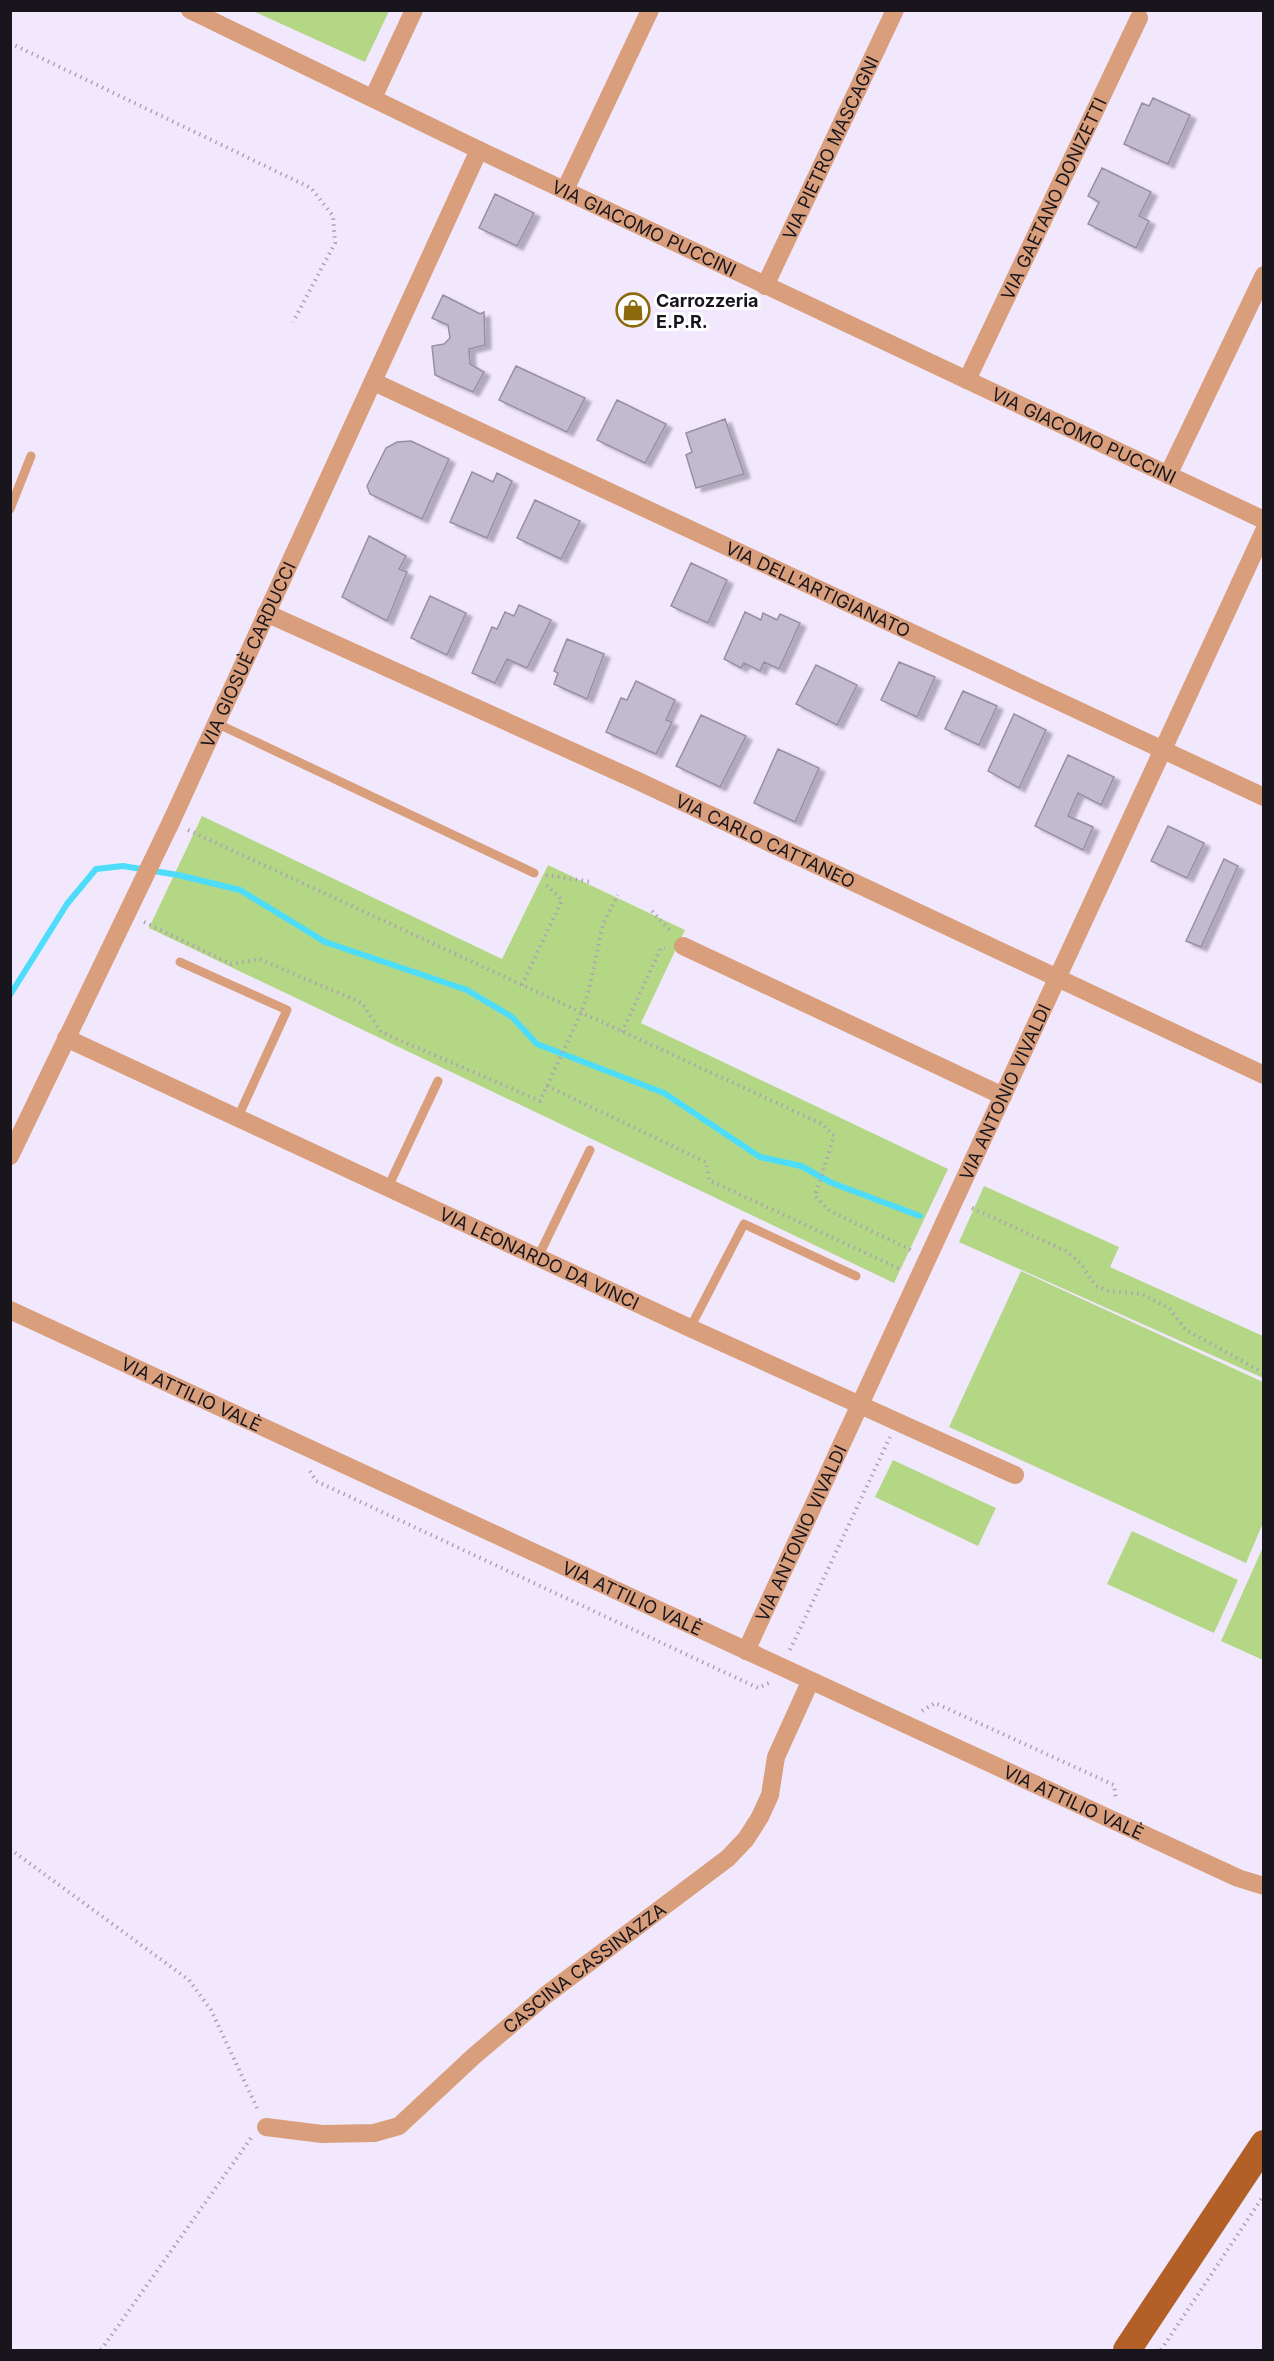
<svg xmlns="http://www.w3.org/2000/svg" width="1274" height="2361" viewBox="0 0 1274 2361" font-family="Inter,sans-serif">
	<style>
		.green { fill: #b4d786 }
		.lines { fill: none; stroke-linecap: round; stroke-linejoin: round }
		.stream { stroke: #4dddfa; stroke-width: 6 }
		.building { fill: #c2bbd0; stroke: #9790a5; stroke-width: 1.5; filter: url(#shadow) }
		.path { stroke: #aca4b5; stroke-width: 4; stroke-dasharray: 1.5 4.5; stroke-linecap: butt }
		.lane { stroke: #d99f7d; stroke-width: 9 }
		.street { stroke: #d99f7d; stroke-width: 18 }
		.primary { stroke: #b26028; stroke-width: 28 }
		.labels { text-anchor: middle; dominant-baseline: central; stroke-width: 6; stroke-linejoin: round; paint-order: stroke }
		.street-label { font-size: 18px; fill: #19151d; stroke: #fff }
		.poi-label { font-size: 18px; font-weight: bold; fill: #19151d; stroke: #fff; text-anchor: start }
	</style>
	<defs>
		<filter id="shadow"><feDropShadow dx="6" dy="4" stdDeviation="1.5" flood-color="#0004"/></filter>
	</defs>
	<rect width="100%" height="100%" fill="#f2e8fe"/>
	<path class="green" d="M253,11H389L365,62Z
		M202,816L502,959L548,865L685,930L641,1023L948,1169L894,1283L149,928Z
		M984,1186L1119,1247L1110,1267L1263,1336V1378L959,1242Z
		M1021,1271L1263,1382V1523L1246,1563L949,1427Z
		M893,1460L996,1508L978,1546L875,1497Z
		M1132,1531L1238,1580L1214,1633L1107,1584Z
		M1263,1547V1660L1221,1641Z"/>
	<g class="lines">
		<path class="stream" d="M10,995L67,904L96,869L123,866L178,875L240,890L325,942L467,990L512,1017L537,1044L664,1093L760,1157L801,1166L832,1183L920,1216"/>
	</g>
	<path class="building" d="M1153,98L1190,115L1168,164L1124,144L1142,103L1149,106Z
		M1102,168L1151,192L1139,216L1149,221L1136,248L1088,224L1099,202L1088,196Z
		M495,194L534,213L517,246L479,228Z
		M443,295L480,314L484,312L485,345L469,349L470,364L484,372L473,392L435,375L432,346L444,344L450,338L448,325L432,318Z
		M516,366L585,398L567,432L499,400Z
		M617,400L666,424L645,463L597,440Z
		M725,419L744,474L696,488L686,455L692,452L686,433Z
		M411,441L449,459L422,519L370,494L367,486L386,448L397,442Z
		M472,472L493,482L497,473L512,481L487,538L450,522Z
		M535,500L580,521L561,559L517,538Z
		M369,536L406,556L399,569L407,572L387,621L342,597Z
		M691,563L727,580L708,623L671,606Z
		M430,596L466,613L447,655L411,638Z
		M519,605L551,620L527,668L507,659L495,683L472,673L492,627L497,629L505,612L514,616Z
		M745,612L761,620L763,613L777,620L780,614L800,623L779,669L764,662L760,671L744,663L741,668L724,659Z
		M567,639L604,654L587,699L554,684L558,673L554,671Z
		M899,662L935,677L917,717L881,700Z
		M816,665L857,685L837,725L796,704Z
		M636,681L675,700L666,720L672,722L656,754L606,732L621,698L627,700Z
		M963,691L997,706L979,745L945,729Z
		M1014,714L1046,730L1019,788L988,771Z
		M701,715L746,736L720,787L676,766Z
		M778,749L819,768L795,822L754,803Z
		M1068,755L1114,777L1101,805L1078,793L1068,816L1093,827L1083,850L1035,826Z
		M1168,826L1204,843L1187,878L1151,861Z
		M1224,859L1238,866L1201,947L1186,941Z"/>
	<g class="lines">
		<path class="path" d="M1263,10L1264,11
			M10,43L311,188L333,216L335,243L293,322
			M188,830L822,1124L834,1136L815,1196L830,1211L911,1250
			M546,875L591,882
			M652,911L671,932
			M144,922L231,964L259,959L362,1003L381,1032L540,1101L581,1013L589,990L603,924L618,895
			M522,985L562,900L543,882
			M622,1032L661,948H665
			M547,1086L706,1162L709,1180L902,1270
			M972,1208L1066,1251L1080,1263L1096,1286L1109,1291L1142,1294L1169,1308L1186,1330L1264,1373
			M310,1471L316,1481L758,1688L769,1683
			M790,1650L890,1437
			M922,1711L935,1703L1114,1785L1116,1800
			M10,1849L189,1980L211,2010L258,2110
			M101,2350L251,2138
			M1161,2350L1264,2195"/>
		<path class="lane" d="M10,509L31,456
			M216,723L534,873
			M180,962L287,1010L238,1117
			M388,1187L438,1081
			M538,1257L590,1150
			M690,1328L744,1224L856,1276"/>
		<g class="street">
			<path id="s1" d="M190,10L479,150L1264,520"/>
			<path d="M373,98L414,10"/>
			<path d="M565,190L650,10"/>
			<path id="s2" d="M765,286L895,10"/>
			<path id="s3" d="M967,380L1139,18"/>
			<path id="s4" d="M374,382L1264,797"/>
			<path d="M1168,475L1264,275"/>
			<path id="s5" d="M266,613L638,781L1264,1075"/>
			<path d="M683,946L1003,1096"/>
			<path id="s6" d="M66,1038L690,1328L1015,1475"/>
			<path id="s7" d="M10,1156L171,822L479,150"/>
			<path id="s8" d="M10,1310L1238,1878L1264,1886"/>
			<path id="s9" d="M746,1651L1264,531"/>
			<path id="s10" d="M266,2127L322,2134L374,2133L399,2126L474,2056L546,1995L728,1858L746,1839L760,1817L770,1795L776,1757L810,1682"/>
		</g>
		<path class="primary" d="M1127,2350L1264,2144"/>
	</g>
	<defs>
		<g id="shop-ring" transform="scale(1.725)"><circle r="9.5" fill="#fff" stroke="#8c6a0b" stroke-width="1.5"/><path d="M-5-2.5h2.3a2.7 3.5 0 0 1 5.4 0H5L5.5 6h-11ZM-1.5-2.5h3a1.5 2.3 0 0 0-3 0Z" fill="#8c6a0b"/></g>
	</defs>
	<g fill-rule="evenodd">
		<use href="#shop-ring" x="633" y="310"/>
	</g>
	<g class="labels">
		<g class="street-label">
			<text stroke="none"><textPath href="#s2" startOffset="153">VIA PIETRO MASCAGNI</textPath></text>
			<text stroke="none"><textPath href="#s3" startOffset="201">VIA GAETANO DONIZETTI</textPath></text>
			<text stroke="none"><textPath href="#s1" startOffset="504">VIA GIACOMO PUCCINI</textPath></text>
			<text stroke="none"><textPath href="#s1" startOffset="990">VIA GIACOMO PUCCINI</textPath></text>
			<text stroke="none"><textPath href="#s4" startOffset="490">VIA DELL'ARTIGIANATO</textPath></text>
			<text stroke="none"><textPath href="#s7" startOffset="555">VIA GIOSUÈ CARDUCCI</textPath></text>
			<text stroke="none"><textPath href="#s5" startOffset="549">VIA CARLO CATTANEO</textPath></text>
			<text stroke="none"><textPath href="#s9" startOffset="616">VIA ANTONIO VIVALDI</textPath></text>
			<text stroke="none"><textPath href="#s6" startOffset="522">VIA LEONARDO DA VINCI</textPath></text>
			<text stroke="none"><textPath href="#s8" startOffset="200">VIA ATTILIO VALÈ</textPath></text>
			<text stroke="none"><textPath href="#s9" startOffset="130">VIA ANTONIO VIVALDI</textPath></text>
			<text stroke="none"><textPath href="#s8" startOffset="686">VIA ATTILIO VALÈ</textPath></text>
			<text stroke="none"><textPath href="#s8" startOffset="1172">VIA ATTILIO VALÈ</textPath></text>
			<text stroke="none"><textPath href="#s10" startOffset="378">CASCINA CASSINAZZA</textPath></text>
		</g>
		<g class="poi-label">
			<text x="656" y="300">Carrozzeria<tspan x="656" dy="21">E.P.R.</tspan></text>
		</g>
	</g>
	<rect width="1274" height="2361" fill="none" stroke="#19151d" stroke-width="24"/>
</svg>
